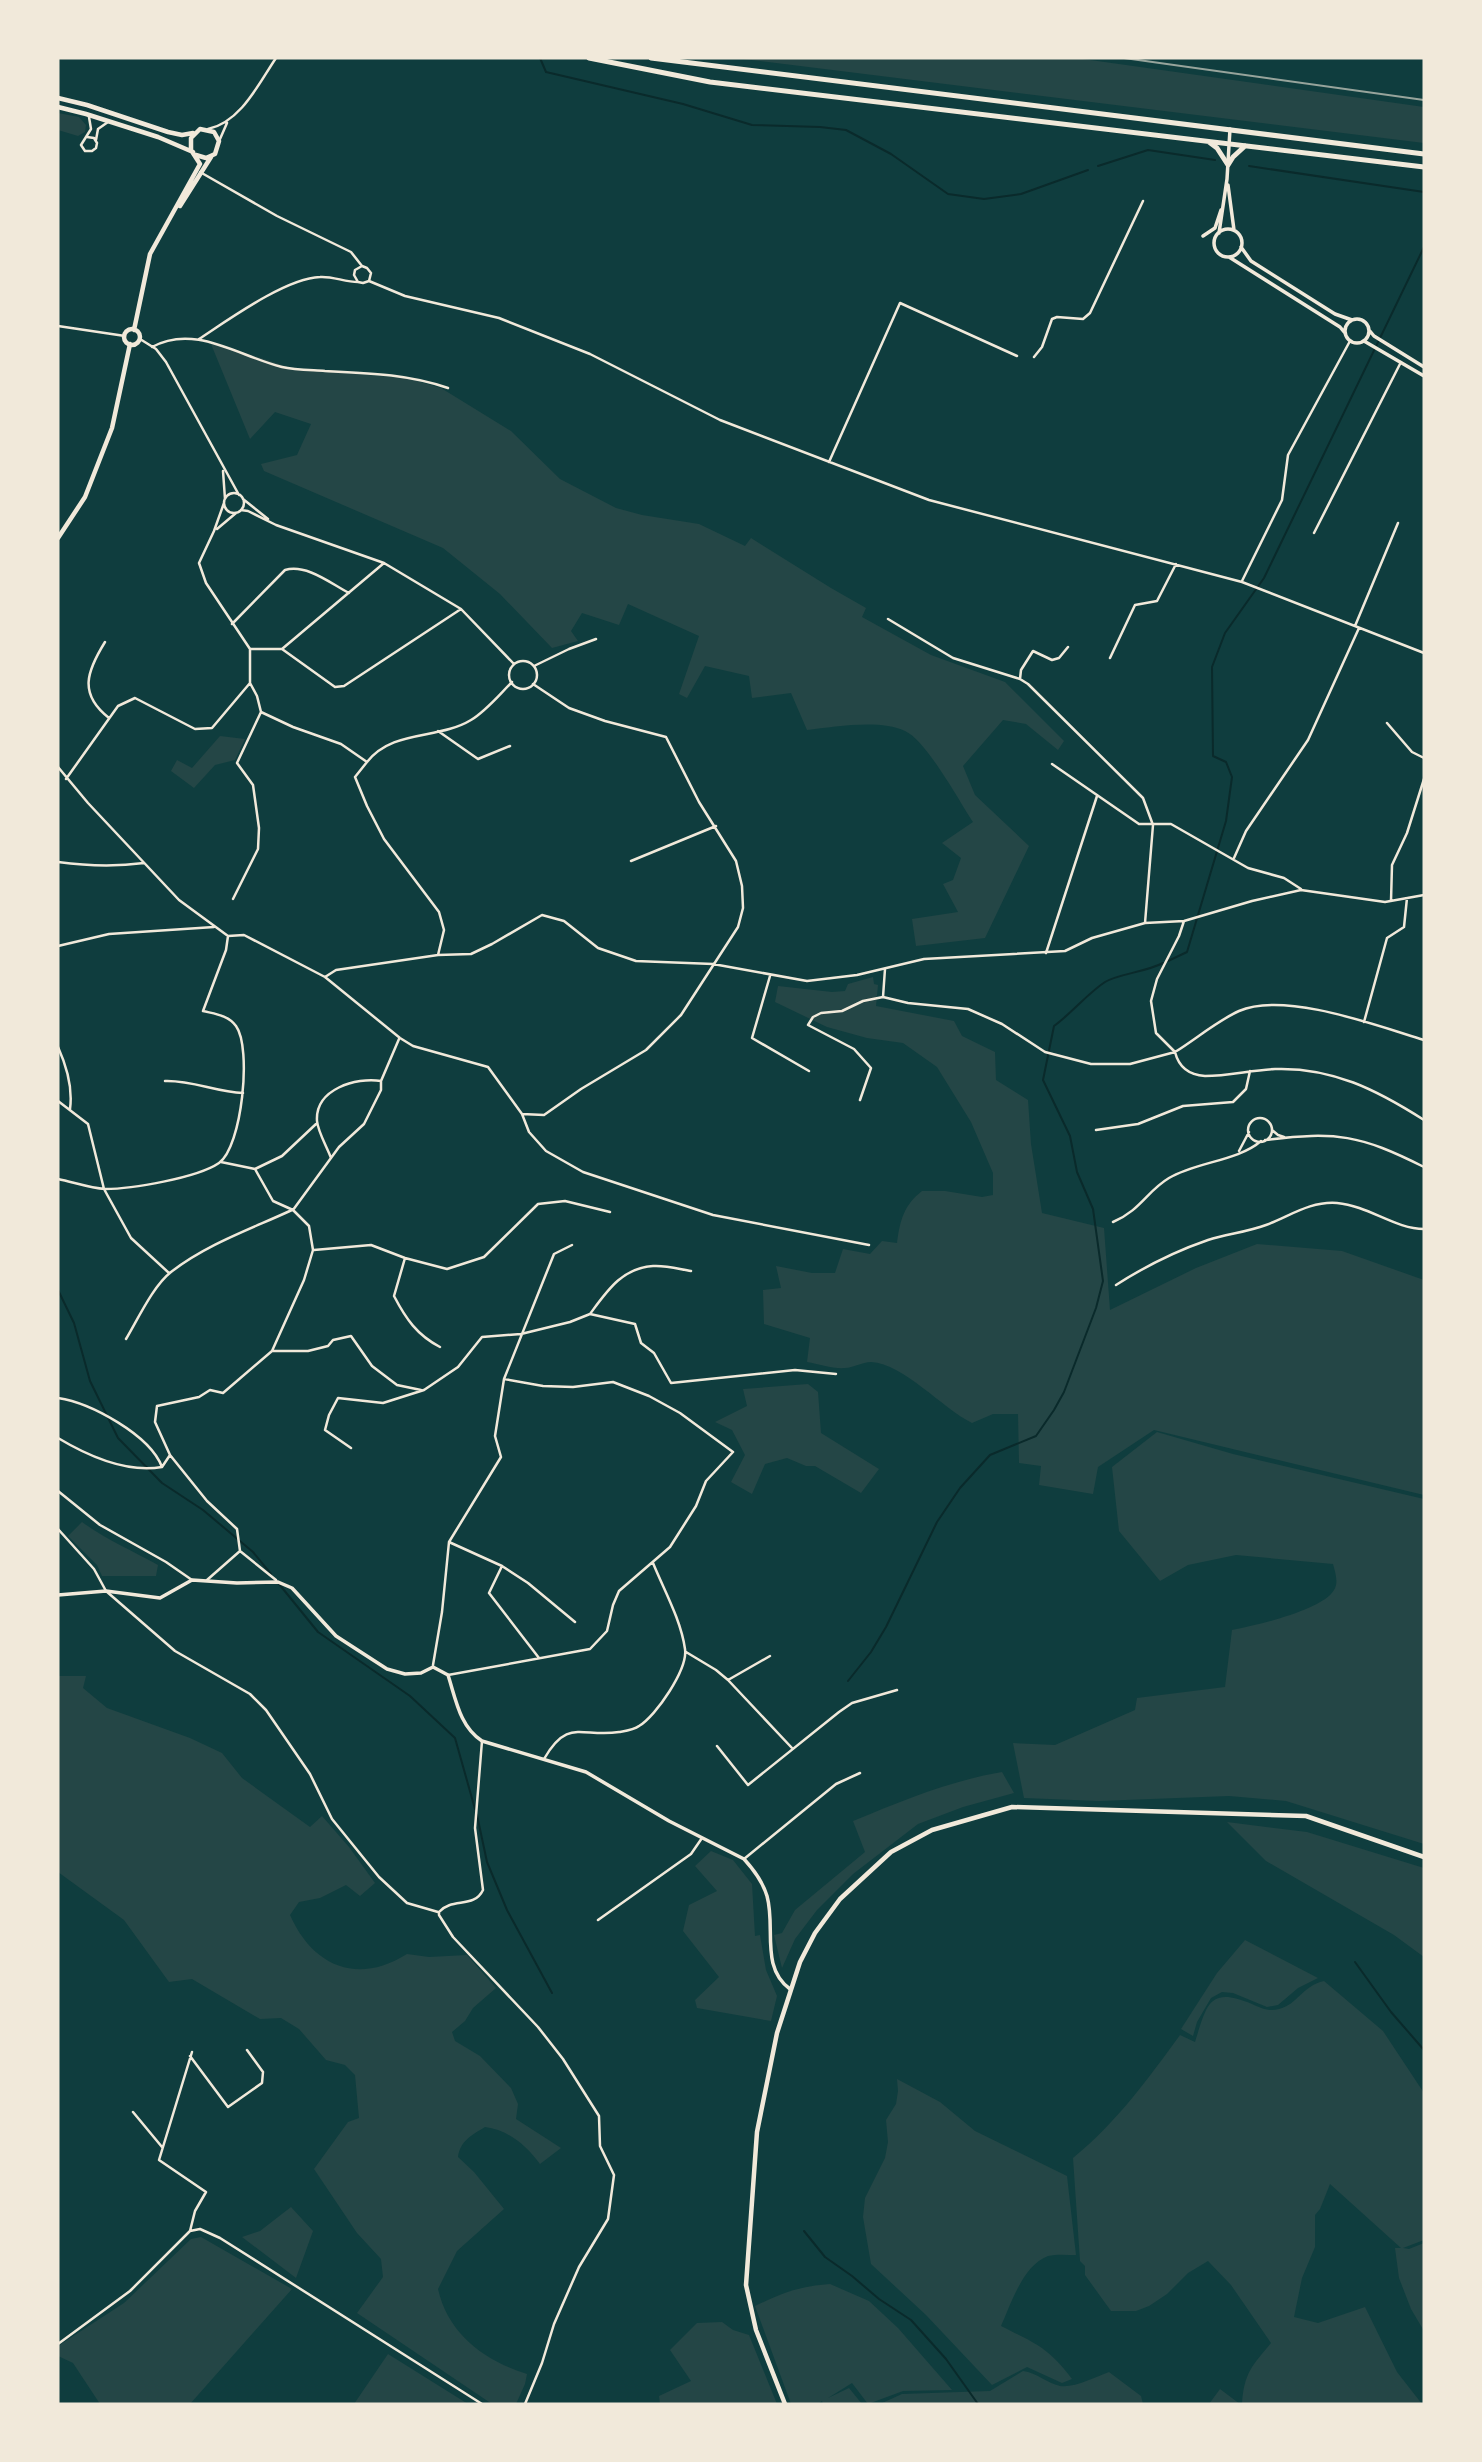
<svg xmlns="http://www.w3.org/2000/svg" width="1482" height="2462" viewBox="0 0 1482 2462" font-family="Merriweather,serif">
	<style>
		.green { fill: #244646 }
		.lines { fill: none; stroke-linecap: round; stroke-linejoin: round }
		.stream { stroke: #0a2a2b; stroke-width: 2 }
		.minor { stroke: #f1e9da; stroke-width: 2.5 }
		.tertiary { stroke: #f1e9da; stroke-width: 3.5 }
		.secondary { stroke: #f1e9da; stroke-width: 4.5 }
		.trunk { stroke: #f1e9da; stroke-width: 5 }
		.rail { stroke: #97a49c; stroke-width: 2 }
	</style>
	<rect width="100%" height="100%" fill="#0f3d3e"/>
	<path class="green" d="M735,58H1076L1424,107V143Z
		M58,113L79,117L86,125L85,132L78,136L58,130Z
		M211,344L227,347L294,369L407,378L441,388L511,431L560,479L616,508L642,515L699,524L745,546L751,538L831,588L866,608L862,617L931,655L1005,682L1064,741L1058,750L1026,724L1003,720L963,766L975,795L1029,846L985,938L916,946L912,919L958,912L943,884L953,880L961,858L942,843L973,822C959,801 926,740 905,731C880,719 834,727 807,730L791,693L752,698L749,676L705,666L687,698L679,694L699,636L628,604L619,625L582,613L571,631L578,641L552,648L500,594L443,548L264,471L261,464L297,455L311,424L275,412L250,439Z
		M220,736L245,739L235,760L215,765L194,788L171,771L177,760L192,768Z
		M873,977L874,984L878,985L876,1006L954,1021L962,1036L995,1052L996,1080L1028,1100L1031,1144L1042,1213L1104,1228L1110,1310L1196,1268L1257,1244L1342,1251L1424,1280V1495L1154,1430L1098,1467L1093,1494L1039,1485L1041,1466L1019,1463L1018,1414H993L972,1423C942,1408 904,1364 871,1362C862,1362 853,1368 845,1368C833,1369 819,1364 807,1362L810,1338L764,1324L763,1290L781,1288L776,1266L812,1273H835L843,1249L870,1254L882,1241L897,1243C900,1220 904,1205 922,1191H945L982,1197L993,1195V1173L971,1122L937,1067L903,1043L867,1038L827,1027L775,1002L778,986L832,992L845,991L848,984Z
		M808,1384L818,1392L821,1433L879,1469L861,1493L815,1466H806L787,1458L765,1464L752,1494L731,1482L745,1455L732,1430L715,1422L747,1406L743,1389Z
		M1157,1432L1233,1454L1424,1499V1844L1286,1801L1229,1796L1099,1801L1024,1798L1013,1743L1055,1745L1135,1710L1137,1698L1225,1687L1232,1630C1254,1626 1323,1610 1334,1590C1339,1582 1335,1572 1333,1564L1236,1555L1188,1565L1160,1581L1119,1531L1112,1467Z
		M82,1522C105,1539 133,1551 158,1565L156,1576H102L97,1565L68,1536Z
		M58,1676H86L83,1688L107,1708L190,1738L222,1753L242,1778L310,1827L322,1816L349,1847L375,1883L360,1896L346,1885L320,1898L299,1902L290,1915C313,1967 358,1985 407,1954L429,1957L467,1955L496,1988L473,2008L465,2021L452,2032L455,2041L480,2056L511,2088L518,2104L516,2119L561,2148L540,2164C526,2145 508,2130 485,2127C472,2135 460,2141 458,2157L474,2172L504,2209L457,2251L438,2289C448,2334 485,2361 527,2374L525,2384L516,2404H492L357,2313L383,2277L381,2259L357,2233L314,2169L348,2122L359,2118L355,2075L345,2065L326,2060L299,2029L281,2018L260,2019L192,1979L169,1982L124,1920L58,1872Z
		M1002,1772L1014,1793L963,1807L918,1824L853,1874L817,1910L795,1939L782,1968L774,1935L782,1933L795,1910L865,1852L853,1821C902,1801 949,1781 1002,1772Z
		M1227,1822L1307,1832L1424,1868V1957L1394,1935L1266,1861Z
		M711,1851L733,1860L752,1884L755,1936L760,1935L766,1970L777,1996L771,2021L697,2008L695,2000L719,1977L683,1931L689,1905L717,1891L695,1866Z
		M1245,1940L1318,1978L1298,1988L1278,2005L1267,2007L1233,1993L1222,1992L1211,1998L1197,2022L1193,2036L1181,2029L1217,1973Z
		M1324,1981L1383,2031L1424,2093V2240L1403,2248L1409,2249L1424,2243V2331L1411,2309L1399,2278L1395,2248H1401L1330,2184L1320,2209L1315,2215V2247L1302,2278L1294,2317L1318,2323L1365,2307L1397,2372L1422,2404H1242C1244,2373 1252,2366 1271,2343L1231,2285L1208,2261L1188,2273L1167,2294L1149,2306L1136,2311H1111L1085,2275V2266L1080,2261L1073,2158C1116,2123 1148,2079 1180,2035L1195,2042C1207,2004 1209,1986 1252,2004C1261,2008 1269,2012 1279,2009C1297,2005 1302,1986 1324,1981Z
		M897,2079L940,2102L975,2131L1067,2176L1076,2255C1067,2255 1056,2254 1048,2256C1023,2265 1011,2304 1001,2326C1036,2344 1048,2347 1072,2379L1062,2383L1027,2367L992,2385L926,2315L871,2264L863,2217L865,2198L885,2158L888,2142L886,2120L896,2104L898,2091Z
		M291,2207L313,2231L296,2278L242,2237L260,2231Z
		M201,2237L292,2289L190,2404H100L73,2363L58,2356V2346L124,2303L191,2239Z
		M830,2284L869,2301L898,2328L952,2390L903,2391L868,2404L852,2383L828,2398L849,2388L862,2404H823L822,2401L818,2404H791L755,2306C782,2293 800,2286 830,2284Z
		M722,2322L733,2330L749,2335L777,2404H660L659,2396L691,2381L670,2350L697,2323Z
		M388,2354L468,2404H354Z
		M1023,2371C1037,2373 1047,2383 1060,2386C1075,2388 1095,2377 1109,2372L1141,2396L1143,2404H880L902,2394L990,2391Z
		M1220,2389L1240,2404H1209Z"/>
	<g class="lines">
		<path class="stream" d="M540,58L546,72L683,104L752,125L820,127L846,130L891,154L948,194L984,199L1021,194L1088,170
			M1098,166L1148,150L1215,160
			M1249,166L1424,192
			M1168,961L1187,952L1226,821L1232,777L1226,762L1213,756L1212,667L1225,633L1264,578L1424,247
			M58,1290L74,1323L90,1381L118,1438L162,1483L203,1510L253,1552L271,1574
			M279,1584L318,1632L410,1696L455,1738L475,1809
			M848,1681L871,1652L886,1627L937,1522L960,1488L990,1455L1036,1436L1054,1410L1064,1392L1096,1308L1103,1281L1093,1209L1077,1172L1070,1136L1043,1080L1054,1026C1072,1013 1088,993 1105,982C1118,974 1146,972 1163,963
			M477,1815L487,1862L507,1910L552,1993
			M1355,1962L1391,2012L1424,2050
			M804,2231L825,2257L852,2276L879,2299L911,2320L946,2359L978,2404"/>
		<path class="minor" d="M208,129C241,122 259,83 276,58
			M87,137L94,138L97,143L96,148L92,151H85L81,145L91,129L89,117
			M220,139L227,123
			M96,140L98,129L108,122
			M200,172L277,216L351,252L362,266L367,268L371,273L369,281L363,283L358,282L354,275L355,270L362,266
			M369,281L405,296L499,318L590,354L720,420L929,500L1242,582L1424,653
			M58,326L125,336
			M140,339L156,349L166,362L239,495
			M199,339C228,320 286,278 320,277C332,276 345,282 358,282
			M152,347C195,323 240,357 282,367C295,370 311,370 325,371C367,373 408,374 448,388
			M1034,357L1042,347L1052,319L1057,317L1083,319L1090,313L1143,201
			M829,462L900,303L1017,356
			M223,471L225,499
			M224 503a10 10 0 1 1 20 0a10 10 0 1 1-20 0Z
			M243,499L268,519
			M241,510L248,511L276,525L384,563L461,609L514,664
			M217,529L236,513
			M1314,533L1401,362
			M1242,581L1282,500L1288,455L1350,341
			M888,619L953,658L1020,679L1028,684L1143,798L1153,825L1145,923
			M232,624L285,570C307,564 330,583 349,593
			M1355,626L1398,523
			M105,642C87,671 78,694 109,718
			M251,649H282L335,687L344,686L461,609
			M282,649L384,563
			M1110,658L1135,605L1157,601L1176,564
			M509 675a14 14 0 1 1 28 0a14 14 0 1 1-28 0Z
			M534,666L569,649L596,639
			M1020,679L1021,670L1033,651L1052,660L1059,658L1068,647
			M261,712L293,727L341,744L367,762L355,777L367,806L384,839L439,912L444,930L438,955
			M1387,723L1412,752L1424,758
			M438,731L478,759L510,746
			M367,762C393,729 438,740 471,720C486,711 499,695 512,682
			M1052,764L1139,824H1171L1248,868L1284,878L1301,889
			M58,767L88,803L179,900L228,936L244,935L325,977L400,1038L413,1046L488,1067L522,1114L529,1132L546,1151L583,1172L713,1215L869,1245
			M66,779L118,706L135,698L195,729L212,728L250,683V649L206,583L199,563L214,531L224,503
			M1234,858L1246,831L1308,740L1359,628
			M631,861L716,826
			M58,862C87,866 115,867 144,863
			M233,899L258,849L259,828L253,785L237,763L261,712L257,696L250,683
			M1391,901L1392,865L1407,833L1424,779
			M1184,921L1179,936L1157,979L1151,1001L1156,1033L1175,1052C1196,1039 1217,1021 1239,1011C1285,991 1378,1026 1424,1040
			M58,946L109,934L214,927
			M1046,953L1097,796
			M885,969L883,997L908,1003L968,1009L1002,1024L1045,1052L1091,1064H1130L1175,1052C1179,1068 1189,1075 1205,1076C1229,1076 1251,1070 1275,1069C1332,1067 1377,1090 1424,1120
			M770,976L752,1038L809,1071
			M325,977L336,970L438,955L471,954L492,944L542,915L564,921L598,948L636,961L713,964L807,981L857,975L924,959L1065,951L1092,938L1145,923L1184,921L1252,901L1301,890L1385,902L1424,895
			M1364,1022L1387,938L1404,927L1407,898
			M58,1047C67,1067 73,1087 70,1109
			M165,1081C192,1080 216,1092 243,1093
			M860,1100L871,1068L854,1049L808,1025L813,1017L821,1013L842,1011L863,1001L883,997
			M58,1101L88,1124L104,1189L131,1238L169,1273
			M522,1114L544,1115L581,1089L646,1050L681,1015L738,927L743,908L742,886L736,861L699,802L666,737L605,721L569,708L533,684
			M1248 1130a12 12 0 1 1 24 0a12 12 0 1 1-24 0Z
			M1096,1130L1138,1124L1183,1106L1233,1102L1246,1089L1250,1071
			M1272,1130L1278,1135L1284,1137
			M1265,1140C1337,1131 1360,1135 1424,1167
			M1239,1151L1249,1132
			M331,1158C327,1147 318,1132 317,1121C315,1089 356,1077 381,1081
			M221,1162L255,1169L273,1201L293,1210
			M255,1169L282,1156L316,1124
			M58,1179C73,1182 90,1188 105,1189C131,1189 197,1178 219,1163C242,1147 252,1048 236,1026C228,1015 215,1014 203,1011L226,950L228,936
			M1113,1222C1141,1210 1147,1191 1169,1178C1196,1162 1238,1161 1261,1141
			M314,1250L371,1245L405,1258L447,1269L484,1257L538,1204L565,1201L610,1212
			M405,1258L394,1296C406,1319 417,1335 440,1347
			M1116,1285C1144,1267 1176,1251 1208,1240C1227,1234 1247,1232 1266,1225C1290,1216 1310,1201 1337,1203C1369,1206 1395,1229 1424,1229
			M590,1314C607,1291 622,1268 653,1266C665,1265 679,1269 691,1271
			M126,1339C138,1319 153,1286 171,1272C207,1244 251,1229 292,1210
			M272,1351H308L328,1346L333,1340L351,1336L372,1366L397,1385L421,1390
			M58,1398C91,1403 150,1435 162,1467
			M58,1438C88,1456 127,1473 162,1467L170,1455
			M351,1448L325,1430L329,1415L338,1398L383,1403L424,1390L458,1367L482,1337L521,1334L570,1322L590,1314L635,1324L641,1343L654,1353L671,1383L795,1370L836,1374
			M58,1491L100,1525L166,1562L192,1580
			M58,1529L94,1569L106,1591L175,1651L250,1694L266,1710L310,1774L332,1819L379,1877L407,1903L438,1912
			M449,1542L502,1566L528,1583L575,1622
			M240,1551L276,1580
			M502,1566L489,1593L539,1658
			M207,1580L240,1551L237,1529L207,1501L170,1455L155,1422L157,1406L199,1397L210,1390L223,1393L272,1351L304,1280L313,1250L309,1226L293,1210L339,1147L364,1124L381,1090V1081L399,1039
			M686,1652L716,1670L728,1680L792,1748
			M433,1665L442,1612L449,1542L501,1457L495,1436L504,1379L554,1254L572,1245
			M448,1675L590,1649L607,1631L613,1605L619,1591L670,1547L696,1506L706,1481L733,1452L680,1413L649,1396L613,1382L573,1387L543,1386L504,1379
			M728,1680L770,1656
			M482,1741L475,1828L483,1890C474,1909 452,1897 439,1912V1915L453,1937L538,2027L563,2059L599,2116L600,2146L614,2175L608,2219L579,2267L554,2324L542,2363L525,2404
			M717,1746L748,1785L839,1712L852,1703L897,1690
			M544,1759C568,1717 582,1738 619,1732C625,1731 634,1730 639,1726C656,1716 688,1669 685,1649C681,1620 664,1590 653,1563
			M744,1859L836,1784L860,1773
			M598,1920L691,1854L702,1838
			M190,2056L228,2107L262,2083L263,2072L247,2050
			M133,2112L162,2147
			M190,2231L195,2211L206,2192L159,2160L192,2052
			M58,2344L130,2291L190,2231L200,2229L220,2238L482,2404"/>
		<path class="tertiary" d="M1228,185L1234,230
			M1214 243a14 14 0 1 1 28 0a14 14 0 1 1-28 0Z
			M1219,233L1227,179L1230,129
			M1203,236L1215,228L1221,210
			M1241,247L1251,261L1335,314L1352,320
			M1229,257L1340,327L1345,333
			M1345 331a12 12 0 1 1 24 0a12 12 0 1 1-24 0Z
			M1369,330L1374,336L1424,367
			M1364,341L1424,376
			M58,1595L106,1591L160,1598L192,1580L237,1583L278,1582L292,1588L336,1636L387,1669L405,1674L421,1673L433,1667L448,1675C456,1700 460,1727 482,1741L586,1772L669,1821L744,1859C754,1870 763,1882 767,1896C776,1928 760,1967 790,1989"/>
		<path class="secondary" d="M58,98L87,105L168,132L182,135L193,133
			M58,107L86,114L158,137L193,152
			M180,206L211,157
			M124 337a8 8 0 1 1 16 0a8 8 0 1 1-16 0Z
			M134,330L150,254L200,164L191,150V138L200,129L214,132L219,141L215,154L206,158L196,155
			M58,538L85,497L112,428L130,344
			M785,2404L756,2330L746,2285L757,2132L777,2033L800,1962L815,1933L840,1899L891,1852L932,1830L1012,1807L1306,1816L1424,1857"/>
		<path class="trunk" d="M589,58L710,82L1424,167
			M651,58L1424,154
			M1209,142L1217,148L1228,165L1233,157L1245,146"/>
		<path class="rail" d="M1124,58L1424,100"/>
	</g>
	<rect width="1482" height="2462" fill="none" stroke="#f1e9da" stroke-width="119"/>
</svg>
